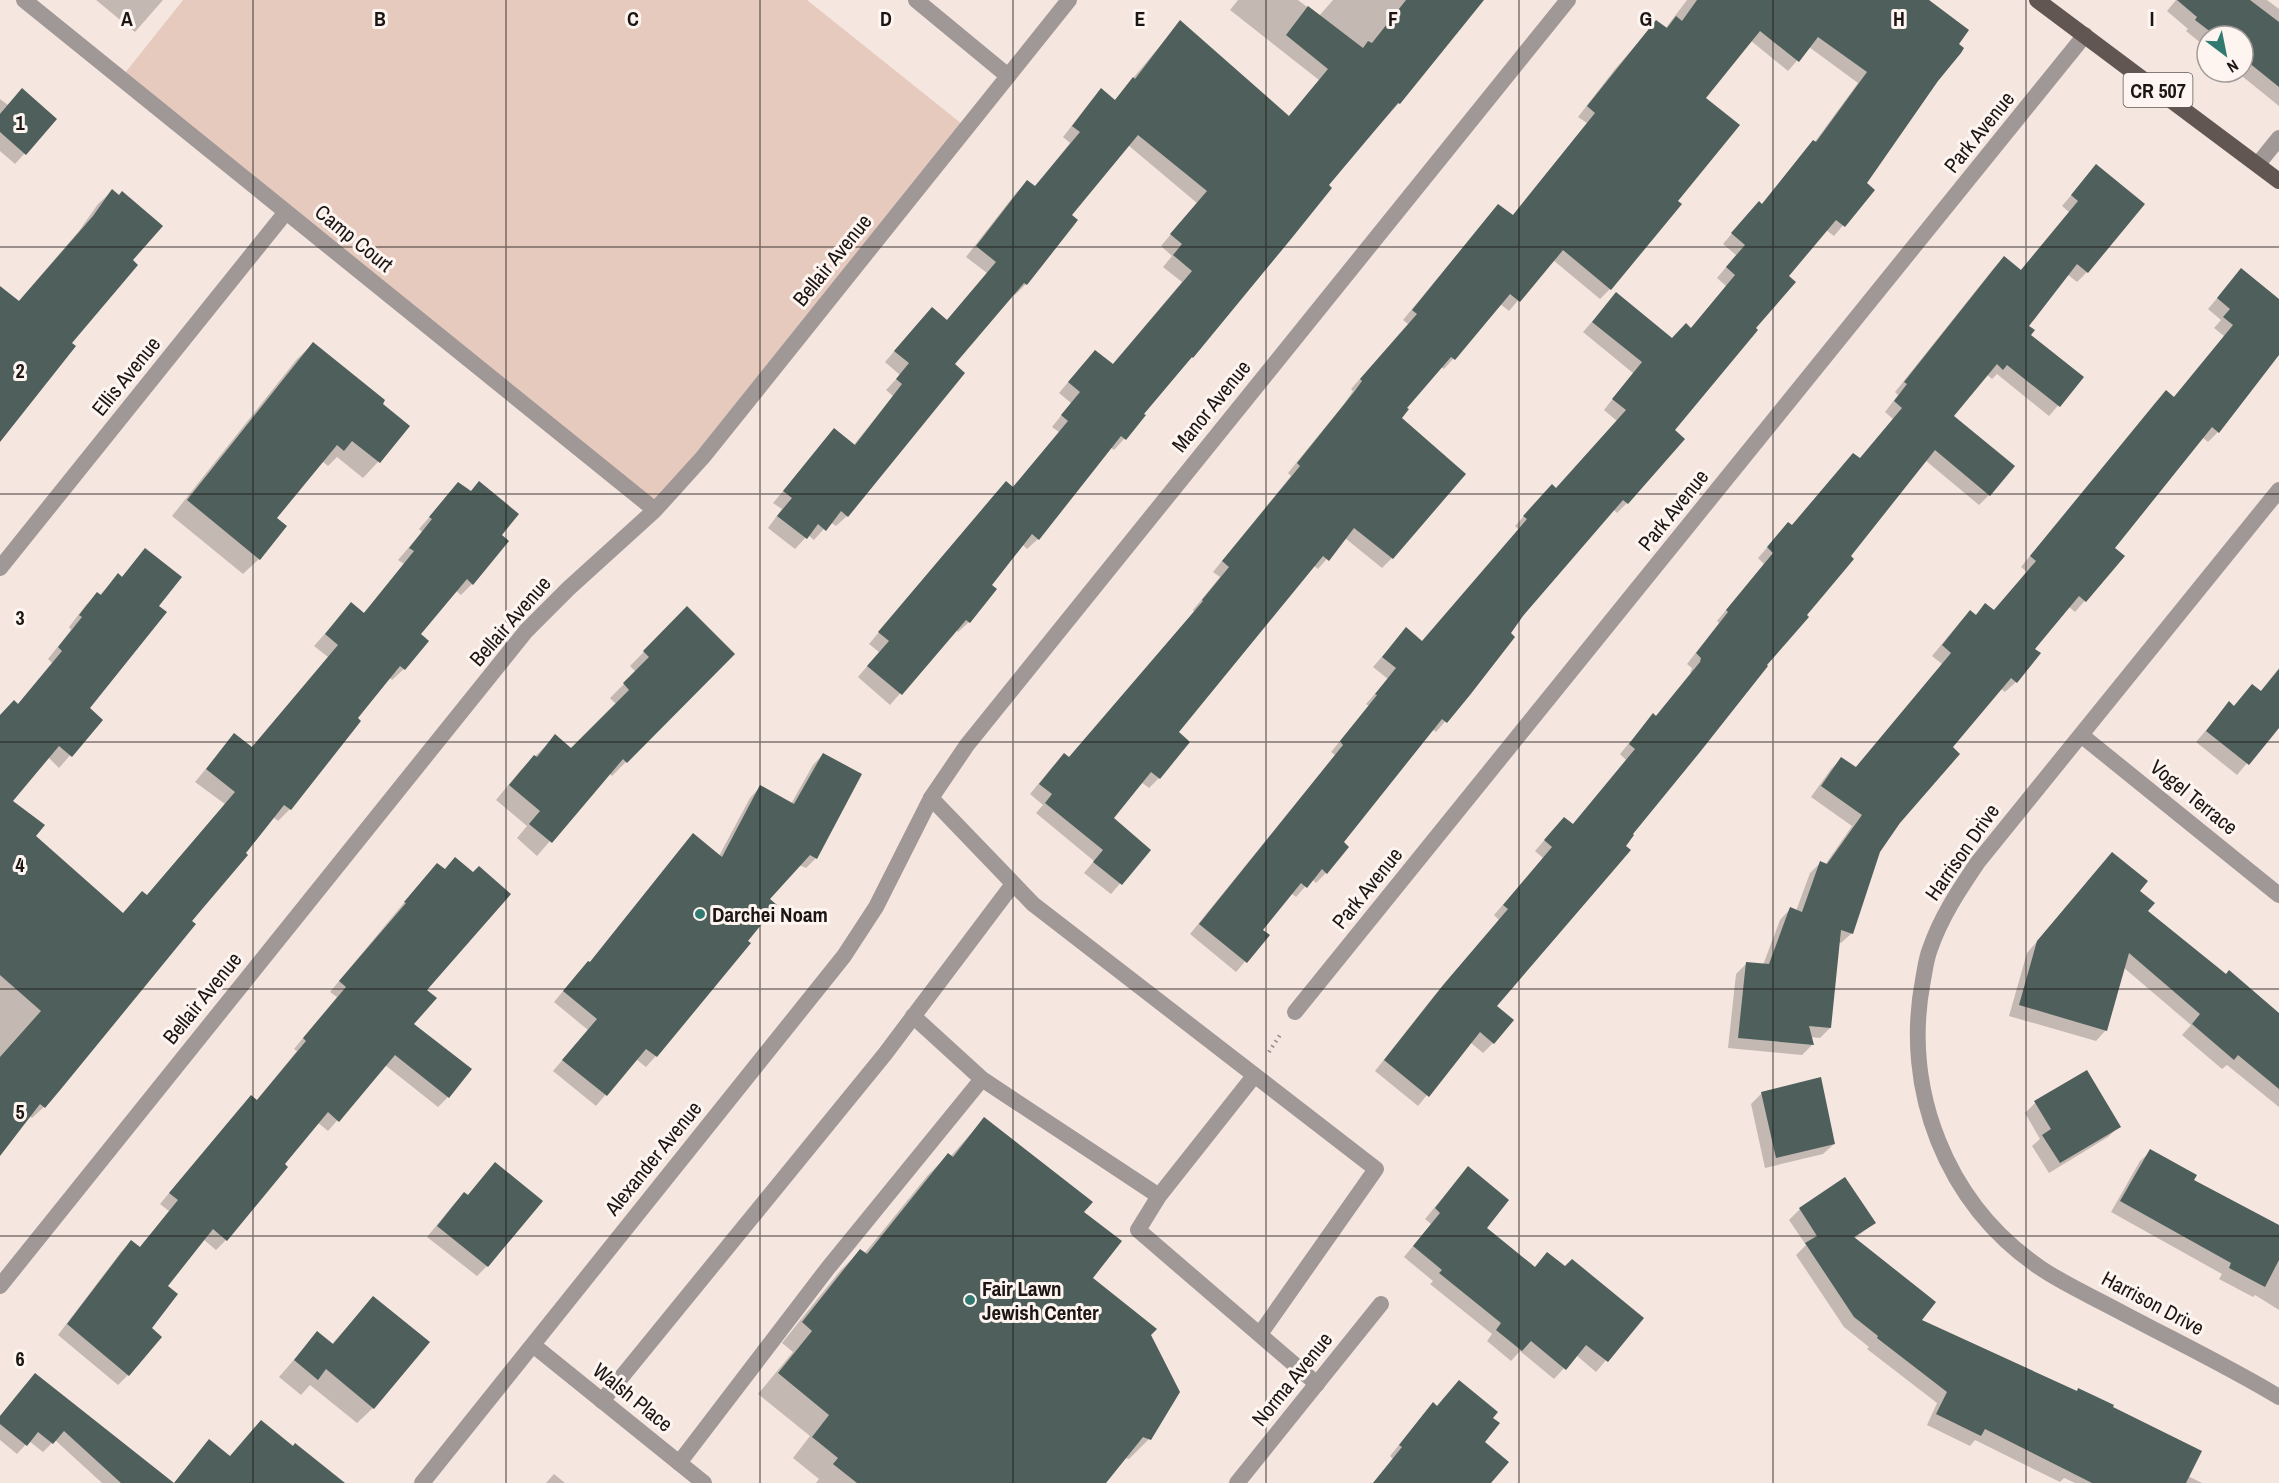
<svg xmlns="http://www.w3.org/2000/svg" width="2279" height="1483" viewBox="0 0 2279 1483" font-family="'Archivo Narrow',sans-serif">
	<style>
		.green { fill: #e7cabe }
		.shadow { fill: #0003 }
		.building { fill: #4f5f5c }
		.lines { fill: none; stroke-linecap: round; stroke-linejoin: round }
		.path { stroke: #958985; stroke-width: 4; stroke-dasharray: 1.5 4.5; stroke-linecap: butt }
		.service { stroke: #9f9896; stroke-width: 16 }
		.minor { stroke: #9f9896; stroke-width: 16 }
		.primary { stroke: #615651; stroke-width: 16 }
		.grid { fill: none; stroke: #1b1614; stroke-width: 1.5; stroke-opacity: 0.55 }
		.poi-dot { fill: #327972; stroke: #fef5f1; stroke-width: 2 }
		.labels { text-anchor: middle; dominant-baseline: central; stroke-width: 6; stroke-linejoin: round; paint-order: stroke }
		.shield { fill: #fef5f1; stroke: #5f5956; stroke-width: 1.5 }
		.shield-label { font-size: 20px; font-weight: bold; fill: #1b1614 }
		.street-label { font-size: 21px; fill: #1b1614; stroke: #fef5f1 }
		.poi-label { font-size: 21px; font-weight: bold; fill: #1b1614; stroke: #fef5f1; text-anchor: start }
		.grid-label { font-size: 20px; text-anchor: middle; font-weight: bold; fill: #1b1614; stroke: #fef5f1; stroke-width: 6; stroke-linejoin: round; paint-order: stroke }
	</style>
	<rect width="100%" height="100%" fill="#f6e6e0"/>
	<path class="green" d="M183,0H807L967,128L655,510L121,78Z"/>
	<path class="shadow" d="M96,0H163L135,32Z
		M1238,0H1298L1319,16L1333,0H1482L1399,103L1326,185L1290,238L1192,357L1142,414L1144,416L1124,439L1114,450L1110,447L1038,539L1027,549L1022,544L990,585L969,622L958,632L956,630L890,705L858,677L879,652L869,644L996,493L1012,488L1059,432L1052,427L1071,403L1059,393L1085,362L1112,365L1182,282L1163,267L1172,256L1161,246L1197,203L1128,145L1070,216L1076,220L1026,284L1015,295L1013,293L953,365L963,374L847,516L836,526L830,522L814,540L808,535L795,549L768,528L782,509L773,503L834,430L853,446L893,396L886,390L900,375L885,362L921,320L946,321L987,273L966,257L1016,193L1027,182L1034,188L1070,143L1063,137L1091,101L1102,90L1114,101L1180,22L1288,117L1319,80L1230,10Z
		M1687,0H1920L1937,81L1865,184L1873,190L1834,236L1826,230L1787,276L1754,328L1673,430L1627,503L1617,513L1613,509L1522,615L1469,694L1436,732L1432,729L1341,843L1326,873L1316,883L1312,879L1296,897L1291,893L1261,930L1268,935L1236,972L1190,934L1335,755L1331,752L1369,706L1366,704L1388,679L1373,667L1406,629L1422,642L1519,530L1515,526L1542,496L1556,490L1617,421L1604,410L1633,373L1583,332L1616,294L1672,340L1690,329L1726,286L1717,278L1736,255L1723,244L1749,213L1761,205L1804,152L1814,143L1858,83L1809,47L1788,71L1750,40L1704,98L1676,201L1680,204L1610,289L1600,299L1553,260L1509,311L1500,304L1453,359L1444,369L1441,367L1405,408L1400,418L1392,558L1382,568L1345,538L1318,569L1313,565L1176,733L1159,778L1149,788L1141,782L1112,819L1149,850L1111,894L1084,873L1094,861L1036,813L1043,805L1030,794L1054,765L1068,759L1194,612L1193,610L1220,577L1213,572L1291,476L1288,473L1344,404L1353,391L1351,389L1408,324L1403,320L1489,216L1498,206L1512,216L1587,123L1578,117L1615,69L1656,22L1665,29Z
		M2176,0H2267L2279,9V106L2237,72H2243V36H2207V48L2186,31L2188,29L2167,11Z
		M0,99L8,105L25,153L15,164L0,151Z
		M2096,166L2087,272L2077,282L2067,274L2027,326L2029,335L2082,378L2049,416L1997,374L1992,379L1986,374L1952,416L1989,495L1979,505L1925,460L1495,1006L1493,1043L1483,1053L1470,1042L1418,1106L1375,1071L1434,996L1499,920L1494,915L1543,858L1535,851L1554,829L1572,825L1626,760L1620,754L1644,725L1655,717L1690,674L1692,668L1687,664L1719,623L1717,621L1764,564L1758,558L1779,534L1791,526L1859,460L1893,419L1885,412L1898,395L1895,392L1994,268L2004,258L2020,271L2069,212L2062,206Z
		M112,191L131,261L0,439V305L18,302L79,231L98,204Z
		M2241,270L2279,300V354L2218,432L2208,442L2202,437L2113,548L2123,557L2075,612L2069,607L2033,649L2039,653L2016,682L2005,692L2000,688L1950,747L1878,851L1852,933L1841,943L1838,942L1830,1028L1820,1038L1810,1037L1812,1045L1802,1055L1728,1048L1736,974L1746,964L1763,965L1780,920L1790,909L1796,911L1810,873L1820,863L1825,865L1852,826L1811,797L1831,769L1841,759L1855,768L1942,664L1932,656L1960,622L1970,612L1975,616L1985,605L1993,611L2027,572L2021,567L2156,402L2173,398L2224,336L2214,328L2221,320L2208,309Z
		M313,344L408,426L378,462L363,478L337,457L328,466L322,461L275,518L259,559L243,574L172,516L297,359Z
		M458,484L500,536L472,584L461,595L456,591L419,634L404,669L392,680L389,677L356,719L359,721L290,809L278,821L273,817L85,1058L44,1107L32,1118L29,1116L0,1153V726L52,663L48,659L71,630L69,627L86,605L97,594L99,596L118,575L121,578L145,550L157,606L87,708L101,720L59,768L48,757L11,801L34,836L122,914L146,897L225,804L195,782L234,735L251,748L328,657L314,646L351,604L363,614L404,564L398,560L422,532L419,529Z
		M687,608L733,654L612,776L609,773L537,856L517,838L527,826L496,800L520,771L556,736L571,750L617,705L610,698L636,672L630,666Z
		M2279,668V725L2237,775L2196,742L2229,703L2233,707L2252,686L2260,692Z
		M823,754L816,858L806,868L799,865L768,899L746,941L749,943L656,1056L646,1067L636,1059L596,1106L553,1071L588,1030L554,1002L578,973L589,963L683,846L719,856L750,798L760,787L791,804L813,765Z
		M2112,854L2138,891L2146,911L2225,975L2279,1015V1107L2227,1065L2222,1069L2182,1035L2191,1025L2123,967L2106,1030L2096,1041L2009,1016L2027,953Z
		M427,875L425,990L412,1024L448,1097L438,1107L385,1065L328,1131L317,1122L282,1164L226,1240L216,1250L203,1239L166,1287L150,1329L128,1375L118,1385L58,1335L121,1252L131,1242L139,1248L169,1211L160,1204L241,1107L256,1101L297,1051L294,1049L337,997L330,992Z
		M2086,1072L2119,1126L2108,1137L2049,1173L2032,1146L2040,1139L2025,1113L2035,1103Z
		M1762,1093L1834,1144L1823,1154L1765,1168L1751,1104Z
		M984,1119L1082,1212L1090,1278L1150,1335L1149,1439L1129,1459L1124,1458L1104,1483H816L819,1479L793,1458L810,1436L758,1394L793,1352L782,1343L840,1271L860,1251L864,1254L928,1175L948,1155L950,1157Z
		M2151,1151L2192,1181L2279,1226V1310L2255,1295L2253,1297L2219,1279L2222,1274L2111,1212L2140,1161Z
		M495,1164L487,1266L477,1276L427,1237L454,1204L464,1194L467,1196Z
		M1458,1179L1485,1228L1534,1268L1547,1254L1565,1268L1642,1318L1596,1372L1576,1355L1554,1379L1520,1351L1511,1361L1487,1341L1492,1334L1430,1284L1433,1281L1404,1257L1431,1224L1425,1219Z
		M1845,1179L1874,1223L1854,1239L1920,1320L2111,1408L2188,1476L2202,1483H2075L2064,1478L2060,1482L1975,1440L1970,1446L1927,1425L1937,1403L1867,1349L1869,1347L1844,1327L1796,1255L1806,1245L1789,1220L1800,1209Z
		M373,1298V1408L357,1423L310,1385L301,1395L279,1377L317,1333L332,1344Z
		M26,1384L171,1483H102L55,1440L43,1452L29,1441L17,1454L0,1440V1416Z
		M1437,1407L1491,1418L1483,1442L1489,1483H1373L1393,1459L1390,1456L1423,1415Z
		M554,1474L565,1483H546Z"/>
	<path class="building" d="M1406,0H1484L1400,104L1398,103L1329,185L1332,188L1291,239L1193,358L1192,357L1144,414L1146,415L1126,440L1121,436L1039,540L1032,534L992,585L997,589L970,623L966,620L902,695L867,666L889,641L878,632L1006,481L1013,487L1068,421L1061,415L1080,392L1068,382L1095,350L1113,364L1192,271L1173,255L1182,244L1170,234L1207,191L1138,135L1072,215L1078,220L1027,285L1024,283L955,364L965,373L848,517L841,511L826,531L818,524L807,539L777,516L792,498L783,491L834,428L855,445L902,384L896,379L909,363L894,351L932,307L947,320L996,262L976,246L1027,180L1035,186L1080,132L1072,126L1101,88L1115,100L1133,77L1135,79L1180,20L1289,116L1328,69L1286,35L1308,6L1363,48L1368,41L1372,43Z
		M1697,0H1929L1969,30L1959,44L1964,48L1961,53L1938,81L1867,183L1875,190L1845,227L1836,220L1789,276L1796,282L1756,328L1758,330L1675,430L1685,439L1628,504L1623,500L1523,616L1511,633L1515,637L1470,695L1447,723L1442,719L1344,842L1349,847L1327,874L1322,869L1307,888L1301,883L1263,930L1270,935L1247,963L1199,924L1343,745L1340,741L1377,695L1375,694L1396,668L1382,657L1406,627L1422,641L1527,519L1523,516L1552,484L1556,488L1626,410L1612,399L1642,362L1592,322L1616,292L1672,338L1686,323L1691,328L1735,275L1726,267L1745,245L1731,233L1759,201L1762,204L1813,140L1816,142L1867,72L1818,37L1799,62L1760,31L1706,98L1740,125L1678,201L1682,204L1611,290L1563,250L1520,302L1510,294L1455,360L1451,357L1407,408L1409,409L1402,418L1466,474L1393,559L1354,528L1329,561L1323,556L1179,732L1190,742L1160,779L1151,772L1114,818L1151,850L1122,885L1093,862L1103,850L1045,803L1052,794L1039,784L1064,753L1069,757L1203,601L1202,600L1229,567L1222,561L1300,466L1297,463L1354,392L1362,381L1360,379L1417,314L1412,310L1498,204L1513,215L1595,113L1587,106L1656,20L1667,28L1676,16L1682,21Z
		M2177,0H2250L2279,22V87L2243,58V36H2216L2195,20L2197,17Z
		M22,88L57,119L26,155L0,132V114Z
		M2096,164L2145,204L2088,273L2077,264L2029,326L2035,330L2031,335L2084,377L2060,407L2007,365L2003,370L1997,364L1954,416L2015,466L1990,496L1935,450L1851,556L1854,559L1807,615L1809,617L1767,665L1768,666L1700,752L1633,834L1634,835L1626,846L1631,850L1497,1006L1514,1020L1494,1044L1480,1032L1429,1097L1384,1060L1444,984L1508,909L1503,905L1552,847L1544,840L1564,817L1573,824L1635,749L1629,744L1653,713L1656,716L1700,662L1701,658L1696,653L1728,612L1726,610L1773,553L1767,547L1788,522L1792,525L1853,453L1860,458L1902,408L1894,401L1907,384L1904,382L2004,256L2021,270L2078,201L2071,195Z
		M112,189L119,195L122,191L163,226L133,260L138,265L72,343L76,346L0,442V286L19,301L93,216Z
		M2241,268L2279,299V355L2219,433L2212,427L2115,548L2125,556L2086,602L2079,596L2035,649L2041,653L2017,683L2011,678L1953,747L1960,754L1900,823L1880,852L1853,934L1841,930L1831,1028L1809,1026L1814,1045L1738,1038L1746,962L1769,964L1790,907L1802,912L1820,861L1827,864L1862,815L1821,786L1841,757L1856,767L1951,653L1942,645L1970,610L1976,615L1985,603L1994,610L2036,561L2030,556L2166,390L2174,397L2233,325L2223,317L2230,309L2217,298Z
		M313,342L385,400L383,404L410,426L380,463L352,441L344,451L337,445L277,518L287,526L260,560L187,500Z
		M479,481L519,514L502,535L509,541L473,585L467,579L421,634L429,641L405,670L400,666L358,718L361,721L291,810L284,805L246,853L248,855L192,921L196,924L61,1089L45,1108L40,1104L0,1156V1057L41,1011L0,975V715L14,700L18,704L62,651L58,647L82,617L79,615L97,592L101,595L118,573L122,577L145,548L182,577L159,606L167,612L90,708L103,720L72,757L59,746L13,801L45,825L36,836L123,913L142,891L147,895L235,792L206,769L234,733L252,747L338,645L325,634L351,602L364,613L414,551L409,548L432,519L429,517L458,482L471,491Z
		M687,606L735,654L627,763L623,759L552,843L529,824L540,811L509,785L534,755L537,757L555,734L571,748L629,690L623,683L649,657L643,651Z
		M2279,669V728L2249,765L2206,731L2229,701L2234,706L2252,684L2261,691Z
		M823,753L862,774L817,859L810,855L770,899L777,905L748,941L751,943L657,1057L646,1049L607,1096L562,1060L597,1019L563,991L588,961L590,962L693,833L722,857L760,785L794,804Z
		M2112,852L2148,881L2140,891L2155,903L2148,911L2226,974L2229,970L2279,1013V1089L2238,1055L2234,1060L2192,1024L2200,1014L2129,953L2107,1031L2019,1005L2037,941Z
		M455,857L473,872L479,866L511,894L427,990L437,998L414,1024L472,1069L449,1098L395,1055L339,1122L328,1112L285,1164L288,1167L227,1241L213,1229L168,1286L178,1294L152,1328L162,1337L129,1376L67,1324L131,1240L140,1247L178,1200L169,1193L251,1095L257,1100L306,1041L303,1038L346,987L339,981L406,903L404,902L437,863L445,869Z
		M2087,1070L2121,1127L2060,1163L2042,1135L2051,1129L2034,1101Z
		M1821,1077L1835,1144L1776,1158L1761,1092Z
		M984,1117L1093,1202L1084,1212L1122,1241L1093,1278L1157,1329L1151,1335L1180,1392L1151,1440L1143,1437L1106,1483H857L833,1464L838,1458L812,1437L829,1415L778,1373L812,1331L802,1322L860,1249L867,1254L948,1153L953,1157Z
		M2150,1149L2197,1175L2194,1180L2279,1225V1260L2265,1287L2229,1268L2231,1263L2120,1201Z
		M495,1162L543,1201L488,1267L437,1226L464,1192L468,1195Z
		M1468,1166L1509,1200L1487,1228L1535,1267L1547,1252L1565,1266L1572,1259L1644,1318L1608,1362L1586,1345L1566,1370L1531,1341L1522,1351L1496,1330L1501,1323L1439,1273L1442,1270L1413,1246L1440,1213L1435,1208Z
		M1845,1177L1876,1223L1854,1237L1936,1302L1922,1320L2077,1391L2078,1388L2114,1405L2113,1407L2202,1451L2186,1483H2092L1985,1429L1981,1436L1936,1414L1947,1392L1877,1338L1878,1336L1854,1317L1805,1243L1817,1236L1799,1208Z
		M373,1296L430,1342L374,1409L326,1369L318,1380L294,1360L317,1331L333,1344Z
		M35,1373L174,1483L209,1439L230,1456L261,1420L293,1446L295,1443L345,1483H121L64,1431L53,1444L38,1432L27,1446L0,1424V1416Z
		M1459,1380L1498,1412L1493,1418L1500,1423L1485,1442L1509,1462L1491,1483H1373L1402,1447L1399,1445L1433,1402L1437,1406Z"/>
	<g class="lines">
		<path class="path" d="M1269,1052L1280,1035"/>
		<path class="service" d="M916,0L1008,76
			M2258,164L2279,138
			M931,798L1033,904L1376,1169L1260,1334
			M913,1016L982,1079
			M1254,1076L1159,1196L1138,1230L1317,1384
			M602,1401L885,1054L1013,884
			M679,1463L828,1268L982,1079L1159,1196"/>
		<path class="minor" d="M24,0L655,510
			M2279,490L1978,862C1959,890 1941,917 1930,949C1926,959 1925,970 1923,980C1902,1090 1946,1203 2039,1267C2062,1283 2089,1295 2115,1309C2169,1338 2226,1365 2279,1397
			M0,568L286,212
			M2081,735L2279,895
			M1295,1012L2085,35
			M0,1286L526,631L569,588L655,510L703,457L1069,0
			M533,1345L704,1483
			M422,1483L844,956L876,907L931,798L967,745L1568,0
			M1237,1483L1381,1304"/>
		<path class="primary" d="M2037,0L2279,181"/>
	</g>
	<path class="grid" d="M253,0V1483M506,0V1483M760,0V1483M1013,0V1483M1266,0V1483M1519,0V1483M1773,0V1483M2026,0V1483M0,247H2279M0,494H2279M0,742H2279M0,989H2279M0,1236H2279"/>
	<g class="poi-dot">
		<circle cx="700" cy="914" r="6"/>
		<circle cx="970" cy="1300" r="6"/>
	</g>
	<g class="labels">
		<rect class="shield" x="2123.5" y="73" width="69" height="34" rx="4.5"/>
		<g class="shield-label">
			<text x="2158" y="90">CR 507</text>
		</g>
		<g class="street-label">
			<text transform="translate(1979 132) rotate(-51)">Park Avenue</text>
			<text transform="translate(354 238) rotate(39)">Camp Court</text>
			<text transform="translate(832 260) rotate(-51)">Bellair Avenue</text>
			<text transform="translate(126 376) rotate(-51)">Ellis Avenue</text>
			<text transform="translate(1211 406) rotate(-51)">Manor Avenue</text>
			<text transform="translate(1673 510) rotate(-51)">Park Avenue</text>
			<text transform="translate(510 621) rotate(-49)">Bellair Avenue</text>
			<text transform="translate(2194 797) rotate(39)">Vogel Terrace</text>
			<text transform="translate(1962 852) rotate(-55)">Harrison Drive</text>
			<text transform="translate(1367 888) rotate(-51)">Park Avenue</text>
			<text transform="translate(202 998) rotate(-51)">Bellair Avenue</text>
			<text transform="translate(653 1158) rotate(-51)">Alexander Avenue</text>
			<text transform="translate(2153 1303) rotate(28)">Harrison Drive</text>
			<text transform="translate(1292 1379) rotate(-51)">Norma Avenue</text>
			<text transform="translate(633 1397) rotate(39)">Walsh Place</text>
		</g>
		<g class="poi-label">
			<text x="712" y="914">Darchei Noam</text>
			<text x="982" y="1288">Fair Lawn<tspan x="982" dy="24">Jewish Center</tspan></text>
		</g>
	</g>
	<g class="grid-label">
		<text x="127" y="26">A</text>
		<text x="380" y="26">B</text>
		<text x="633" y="26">C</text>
		<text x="886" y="26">D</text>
		<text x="1140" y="26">E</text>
		<text x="1393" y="26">F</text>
		<text x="1646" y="26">G</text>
		<text x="1899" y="26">H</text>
		<text x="2152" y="26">I</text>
		<text x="20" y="130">1</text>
		<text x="20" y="378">2</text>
		<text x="20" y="625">3</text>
		<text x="20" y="872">4</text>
		<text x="20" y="1119">5</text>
		<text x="20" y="1366">6</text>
	</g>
	<g transform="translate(2225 54) rotate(148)"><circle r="28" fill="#fef5f1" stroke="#a39c99" stroke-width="1.5"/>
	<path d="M0-4.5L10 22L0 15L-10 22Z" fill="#327972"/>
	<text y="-9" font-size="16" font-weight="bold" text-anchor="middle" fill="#1b1614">N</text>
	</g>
</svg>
